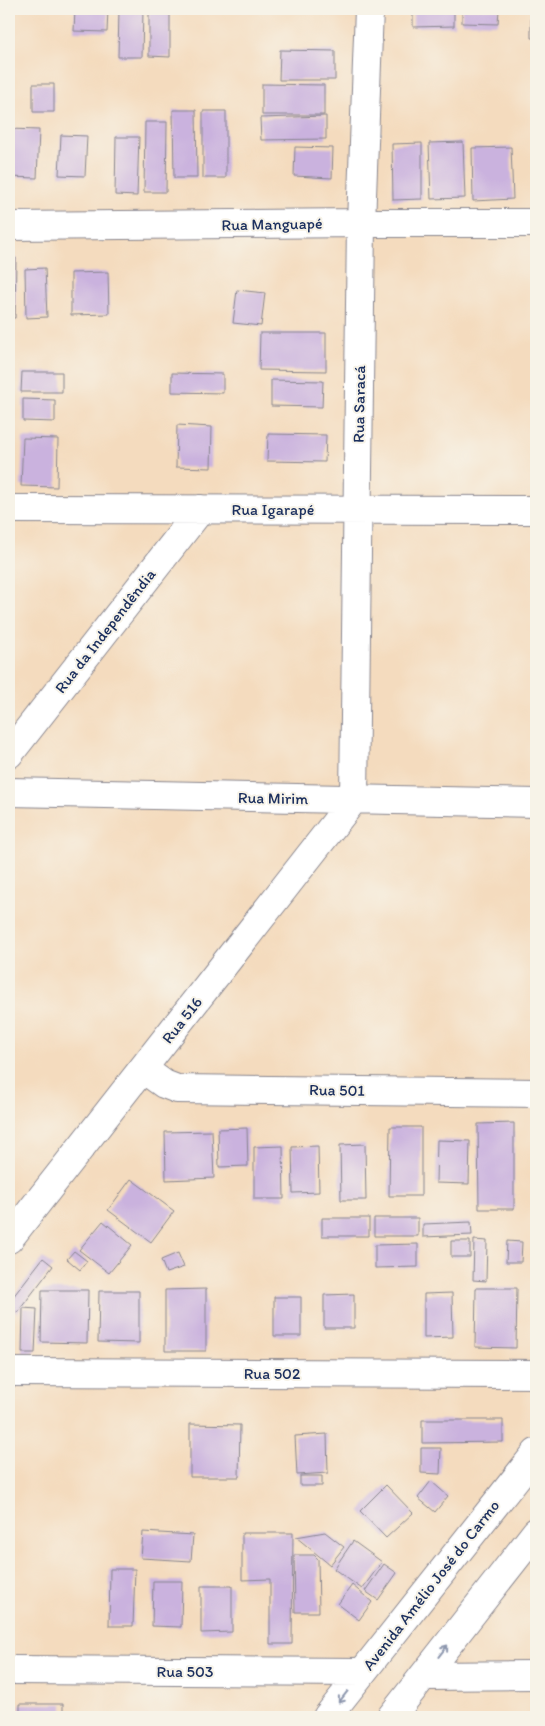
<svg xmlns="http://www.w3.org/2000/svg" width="545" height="1726" viewBox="0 0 545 1726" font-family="Itim,sans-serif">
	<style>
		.building { fill: #cab2de }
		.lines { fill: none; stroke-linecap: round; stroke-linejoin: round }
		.minor-casing { stroke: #88858e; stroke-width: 30 }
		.minor { stroke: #fff; stroke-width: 28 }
		.oneway { stroke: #8d97ae }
		.labels { text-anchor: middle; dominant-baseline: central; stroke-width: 4; stroke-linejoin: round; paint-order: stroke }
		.street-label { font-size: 16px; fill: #1b2f5e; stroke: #f7f3e8 }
	</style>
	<rect width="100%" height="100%" fill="#f7f3e8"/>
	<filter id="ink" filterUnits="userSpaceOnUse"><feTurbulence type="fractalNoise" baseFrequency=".02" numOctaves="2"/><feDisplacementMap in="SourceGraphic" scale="10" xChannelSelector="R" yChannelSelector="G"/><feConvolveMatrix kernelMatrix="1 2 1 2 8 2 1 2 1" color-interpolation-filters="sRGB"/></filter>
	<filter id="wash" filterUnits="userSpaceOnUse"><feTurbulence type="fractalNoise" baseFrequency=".0096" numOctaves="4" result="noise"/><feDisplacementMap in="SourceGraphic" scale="20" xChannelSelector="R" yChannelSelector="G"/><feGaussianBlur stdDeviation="1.12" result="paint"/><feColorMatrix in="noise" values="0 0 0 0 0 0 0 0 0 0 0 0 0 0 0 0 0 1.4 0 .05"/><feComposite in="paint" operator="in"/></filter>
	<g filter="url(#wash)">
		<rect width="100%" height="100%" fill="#f4dbbe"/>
		<g id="blocks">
			<path class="building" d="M75,9H108L107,32L74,31Z
				M119,9H143L142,57H118Z
				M149,9H170V57L149,56Z
				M413,9H454V26L413,27Z
				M462,9H499L498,24L462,23Z
				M531,9H536V38H531Z
				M280,50L335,51V80H279Z
				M33,84H54V112H33Z
				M262,84L324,85V115H262Z
				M173,110H196L197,178H174Z
				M203,111H226V178H203Z
				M326,116V139L261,140L260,118Z
				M145,122H167L166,192H144Z
				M9,129L39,130L37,178L9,177Z
				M61,135L87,136L85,176L59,175Z
				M116,137H139L137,196L115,195Z
				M463,142L465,198L431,199L429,143Z
				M422,143V199L393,200L392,144Z
				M295,147L333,148L332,178L294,176Z
				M511,147L513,199L473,201L472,148Z
				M9,258H16L15,318H9Z
				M45,268L47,317L26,318L25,269Z
				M108,272L109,314L71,315V273Z
				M237,290L265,293L261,326L233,323Z
				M260,333H326V371L259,370Z
				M22,372H62V392H21Z
				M172,373L223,374V393L172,392Z
				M271,380L323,381L322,407L271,406Z
				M23,399L55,400V422L23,421Z
				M177,425L212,427L211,468L176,467Z
				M268,434L326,435L325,462L267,461Z
				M23,438L58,439L57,487L21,486Z
				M514,1123V1209H479L478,1124Z
				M390,1127H421V1196H389Z
				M247,1128L248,1166L219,1167L218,1129Z
				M212,1131L214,1178L166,1180L165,1132Z
				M437,1140L470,1141L469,1184L436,1183Z
				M365,1144L366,1200H341L340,1145Z
				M283,1146L284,1199H254V1147Z
				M318,1146L319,1192L293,1193L292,1147Z
				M131,1179L174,1211L151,1242L108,1210Z
				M322,1218H369V1236H322Z
				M374,1218H418V1236H374Z
				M103,1221L132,1245L109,1273L79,1250Z
				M471,1222L472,1235L423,1237V1224Z
				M474,1240L487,1241L486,1281L473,1280Z
				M451,1241H470V1257H451Z
				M507,1241L522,1242L521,1262H506Z
				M418,1244V1267L375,1268V1245Z
				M74,1251L87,1261L80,1270L67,1259Z
				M178,1253L184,1267L166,1273L161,1260Z
				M43,1258L53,1266L17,1313L9,1306V1302Z
				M476,1288H517L516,1348L475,1347Z
				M206,1289V1351H165V1290Z
				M42,1290H88L87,1343L41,1342Z
				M99,1291H139V1343L98,1342Z
				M452,1293L453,1337L424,1338V1294Z
				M354,1294V1328H324V1295Z
				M274,1297H301V1336H274Z
				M23,1308L37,1309L35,1353H22Z
				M422,1420H503V1442L422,1443Z
				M190,1424L240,1425L239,1477H190Z
				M327,1434L328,1473L297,1475L295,1436Z
				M421,1448H441L440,1474L421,1473Z
				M300,1476H322V1486H300Z
				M431,1481L448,1496L435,1512L418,1498Z
				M386,1485L413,1513L386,1538L360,1511Z
				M143,1532L193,1535L191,1561L141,1558Z
				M325,1532L344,1547L330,1565L296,1537Z
				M242,1533H293L292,1644H270V1579L242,1580Z
				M353,1541L382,1562L362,1589L334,1569Z
				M294,1555H314L318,1559L319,1612H295Z
				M384,1564L397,1573L378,1600L365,1591Z
				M110,1569H135L133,1626H109Z
				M153,1581H182L181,1627L152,1626Z
				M352,1585L372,1602L359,1620L338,1604Z
				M201,1586H232V1632L201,1633Z
				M20,1704H63V1717H20Z"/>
		</g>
	</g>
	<g filter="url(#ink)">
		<use href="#blocks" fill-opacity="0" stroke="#88858e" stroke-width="1"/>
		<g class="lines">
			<g class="minor-casing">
				<path id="minor" d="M9,226L361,223H536
					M9,509L536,510
					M9,754L201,509
					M9,792L536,803
					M143,1069L164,1084L177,1089L536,1093
					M9,1239L354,799L361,223L369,9
					M9,1372L536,1374
					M9,1670L362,1672
					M423,1676L536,1675
					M327,1717L536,1453
					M391,1717L536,1532"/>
			</g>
			<use href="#minor" class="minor"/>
		</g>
		<defs><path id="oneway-shaft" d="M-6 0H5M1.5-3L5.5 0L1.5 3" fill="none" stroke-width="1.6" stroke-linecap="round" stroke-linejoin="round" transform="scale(1.25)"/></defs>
		<g class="oneway">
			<use href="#oneway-shaft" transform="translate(443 1651) rotate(-52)"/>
			<use href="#oneway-shaft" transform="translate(343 1697) rotate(128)"/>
		</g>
	</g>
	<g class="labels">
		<g class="street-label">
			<text transform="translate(272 224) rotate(-1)">Rua Manguapé</text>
			<text transform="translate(359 404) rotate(-89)">Rua Saracá</text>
			<text x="273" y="509">Rua Igarapé</text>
			<text transform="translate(105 631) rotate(-52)">Rua da Independêndia</text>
			<text transform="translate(273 798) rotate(1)">Rua Mirim</text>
			<text transform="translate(182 1020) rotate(-52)">Rua 516</text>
			<text transform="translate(337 1090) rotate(1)">Rua 501</text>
			<text x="272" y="1373">Rua 502</text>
			<text transform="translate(431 1585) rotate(-52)">Avenida Amélio José do Carmo</text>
			<text x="185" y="1671">Rua 503</text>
		</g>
	</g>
	<rect width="545" height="1726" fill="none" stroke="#f7f3e8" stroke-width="30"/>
</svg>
